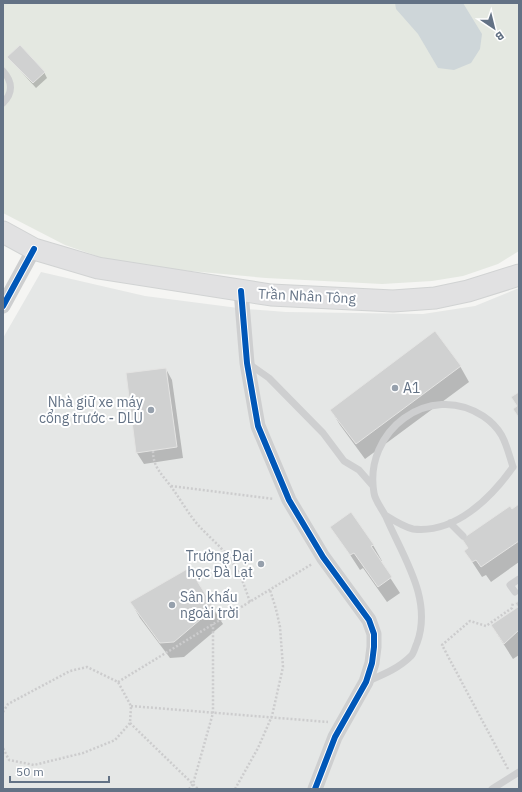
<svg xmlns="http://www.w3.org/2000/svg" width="522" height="792" viewBox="0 0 522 792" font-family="'IBM Plex Sans',sans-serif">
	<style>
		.built { fill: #e5e7e6 }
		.green { fill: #e4e8e1 }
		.water { fill: #ced6d9 }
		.shadow { fill: #0003 }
		.building { fill: #d0d1d1; stroke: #e4e4e3 }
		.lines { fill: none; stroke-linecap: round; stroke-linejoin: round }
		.secondary-casing { stroke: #d1d3d3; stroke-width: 23 }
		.path { stroke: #cccccd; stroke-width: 2.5; stroke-dasharray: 2 2; stroke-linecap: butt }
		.service { stroke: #cecfd0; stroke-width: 7 }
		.minor { stroke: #cecfd0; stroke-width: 15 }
		.secondary { stroke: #e1e1e2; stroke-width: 21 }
		.cycleway-casing { stroke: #fff; stroke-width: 8 }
		.cycleway { stroke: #0057b8; stroke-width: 6 }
		.poi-dot { fill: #96a0ac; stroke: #fff; stroke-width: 1.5 }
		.labels { text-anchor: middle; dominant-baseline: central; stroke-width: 4; stroke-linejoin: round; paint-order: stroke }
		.street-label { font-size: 14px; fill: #637285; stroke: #fff }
		.poi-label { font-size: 14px; fill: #637285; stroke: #fff; text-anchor: start }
	</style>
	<rect width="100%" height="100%" fill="#f5f5f3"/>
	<path class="built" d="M41,272L145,296L246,309L286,312L423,314L475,306L519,288V789H3V338Z"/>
	<path class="green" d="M3,3H519V251L498,264L463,276L432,281L382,284L266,278L146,267L100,257L65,245L3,213Z"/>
	<path class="water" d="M395,3H463L482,34L480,49L471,63L454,70L438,68L418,34L396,9Z"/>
	<path class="shadow" d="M8,57L44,72L47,78L36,88Z
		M460,366L469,382L365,459L340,425L331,410Z
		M166,369L172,380L183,458L144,464L137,453Z
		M519,505V562L491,582L486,575L482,577L465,551Z
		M332,527L373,545L382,561L380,562L400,593L387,602L363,568L360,570Z
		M188,569L223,624L184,657L170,658L140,618L131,602Z
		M519,602V655L513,659L492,626L519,607Z"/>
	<path class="building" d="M20,45L45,72L33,83L7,57Z
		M435,331L461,366L356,444L330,410Z
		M166,368L177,447L136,453L126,373Z
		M519,392V418L513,409L517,406L511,397Z
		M519,504V541L481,567L476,560L472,562L464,551L468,548L462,539L510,506L512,509Z
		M351,512L374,545L371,546L392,577L378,587L354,553L350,555L330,527Z
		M189,568L214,608L174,642L160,643L130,602Z
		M519,601V630L504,644L491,625L518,607L515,603Z"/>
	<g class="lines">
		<g class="secondary-casing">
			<path id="secondary" d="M3,232L34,249L98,268L271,295L393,301L435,298L468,291L519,275"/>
		</g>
		<path class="path" d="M153,451C153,468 163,475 172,488C181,500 189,515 199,526C210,538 223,548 232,562C241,574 245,588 250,602
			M171,486L274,499
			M118,682L312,564
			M131,706L328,722
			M3,712L8,704L70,671L87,667L118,682L131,706L130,723L115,740L83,753L34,765L9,760L3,748
			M130,723L198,789
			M508,769L442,645L470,621L486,626L512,608L513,602
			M189,789L193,784L213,713V624
			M235,789L258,748L272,716L283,667L280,627L276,609L270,590"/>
		<path class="service" d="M3,71C13,82 13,93 3,103
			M249,364L269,378L323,433L344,461L359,470L373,486
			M385,515C393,520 404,527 413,529C455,534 491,498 513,467
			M450,523L463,536
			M515,592L510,585L519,579
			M366,682C382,675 398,669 411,656C414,653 415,647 417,643C433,599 403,557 386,517C383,510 375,501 374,493C363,431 429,381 483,416C504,430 506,445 513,467
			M492,789L519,772"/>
		<path class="minor" d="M241,291L247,363L258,426L289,500L323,557L369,620L374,634V647L372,663L366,682L335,737L315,789
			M3,306L34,249"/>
		<use href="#secondary" class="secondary"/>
		<g class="cycleway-casing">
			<path id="cycleway" d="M241,291L247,363L258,426L289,500L323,557L369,620L374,634V647L372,663L366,682L335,737L315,789
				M3,306L34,249"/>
		</g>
		<use href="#cycleway" class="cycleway"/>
	</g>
	<g class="poi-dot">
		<circle cx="395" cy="388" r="4"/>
		<circle cx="151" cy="410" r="4"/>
		<circle cx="261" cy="564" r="4"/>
		<circle cx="172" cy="605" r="4"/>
	</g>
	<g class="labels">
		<g class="street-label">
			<text transform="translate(307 296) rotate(3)">Trần Nhân Tông</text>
		</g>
		<g class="poi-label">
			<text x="403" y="388">A1</text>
			<text x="143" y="402" text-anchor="end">Nhà giữ xe máy<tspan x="143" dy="16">cổng trước - DLU</tspan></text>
			<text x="253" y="556" text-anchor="end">Trường Đại<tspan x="253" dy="16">học Đà Lạt</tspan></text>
			<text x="180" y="597">Sân khấu<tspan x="180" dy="16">ngoài trời</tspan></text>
		</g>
	</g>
	<rect width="522" height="792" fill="none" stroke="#637285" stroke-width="8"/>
	<g transform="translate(494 28) rotate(145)" stroke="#ffffff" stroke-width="3" paint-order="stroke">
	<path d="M0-3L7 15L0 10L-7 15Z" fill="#637285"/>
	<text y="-6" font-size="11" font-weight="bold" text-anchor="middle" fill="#637285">B</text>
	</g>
	<path d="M10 776v6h99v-6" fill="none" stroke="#637285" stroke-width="2"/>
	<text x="16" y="776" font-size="12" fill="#637285" stroke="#ffffff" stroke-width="3" paint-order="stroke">50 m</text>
</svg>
